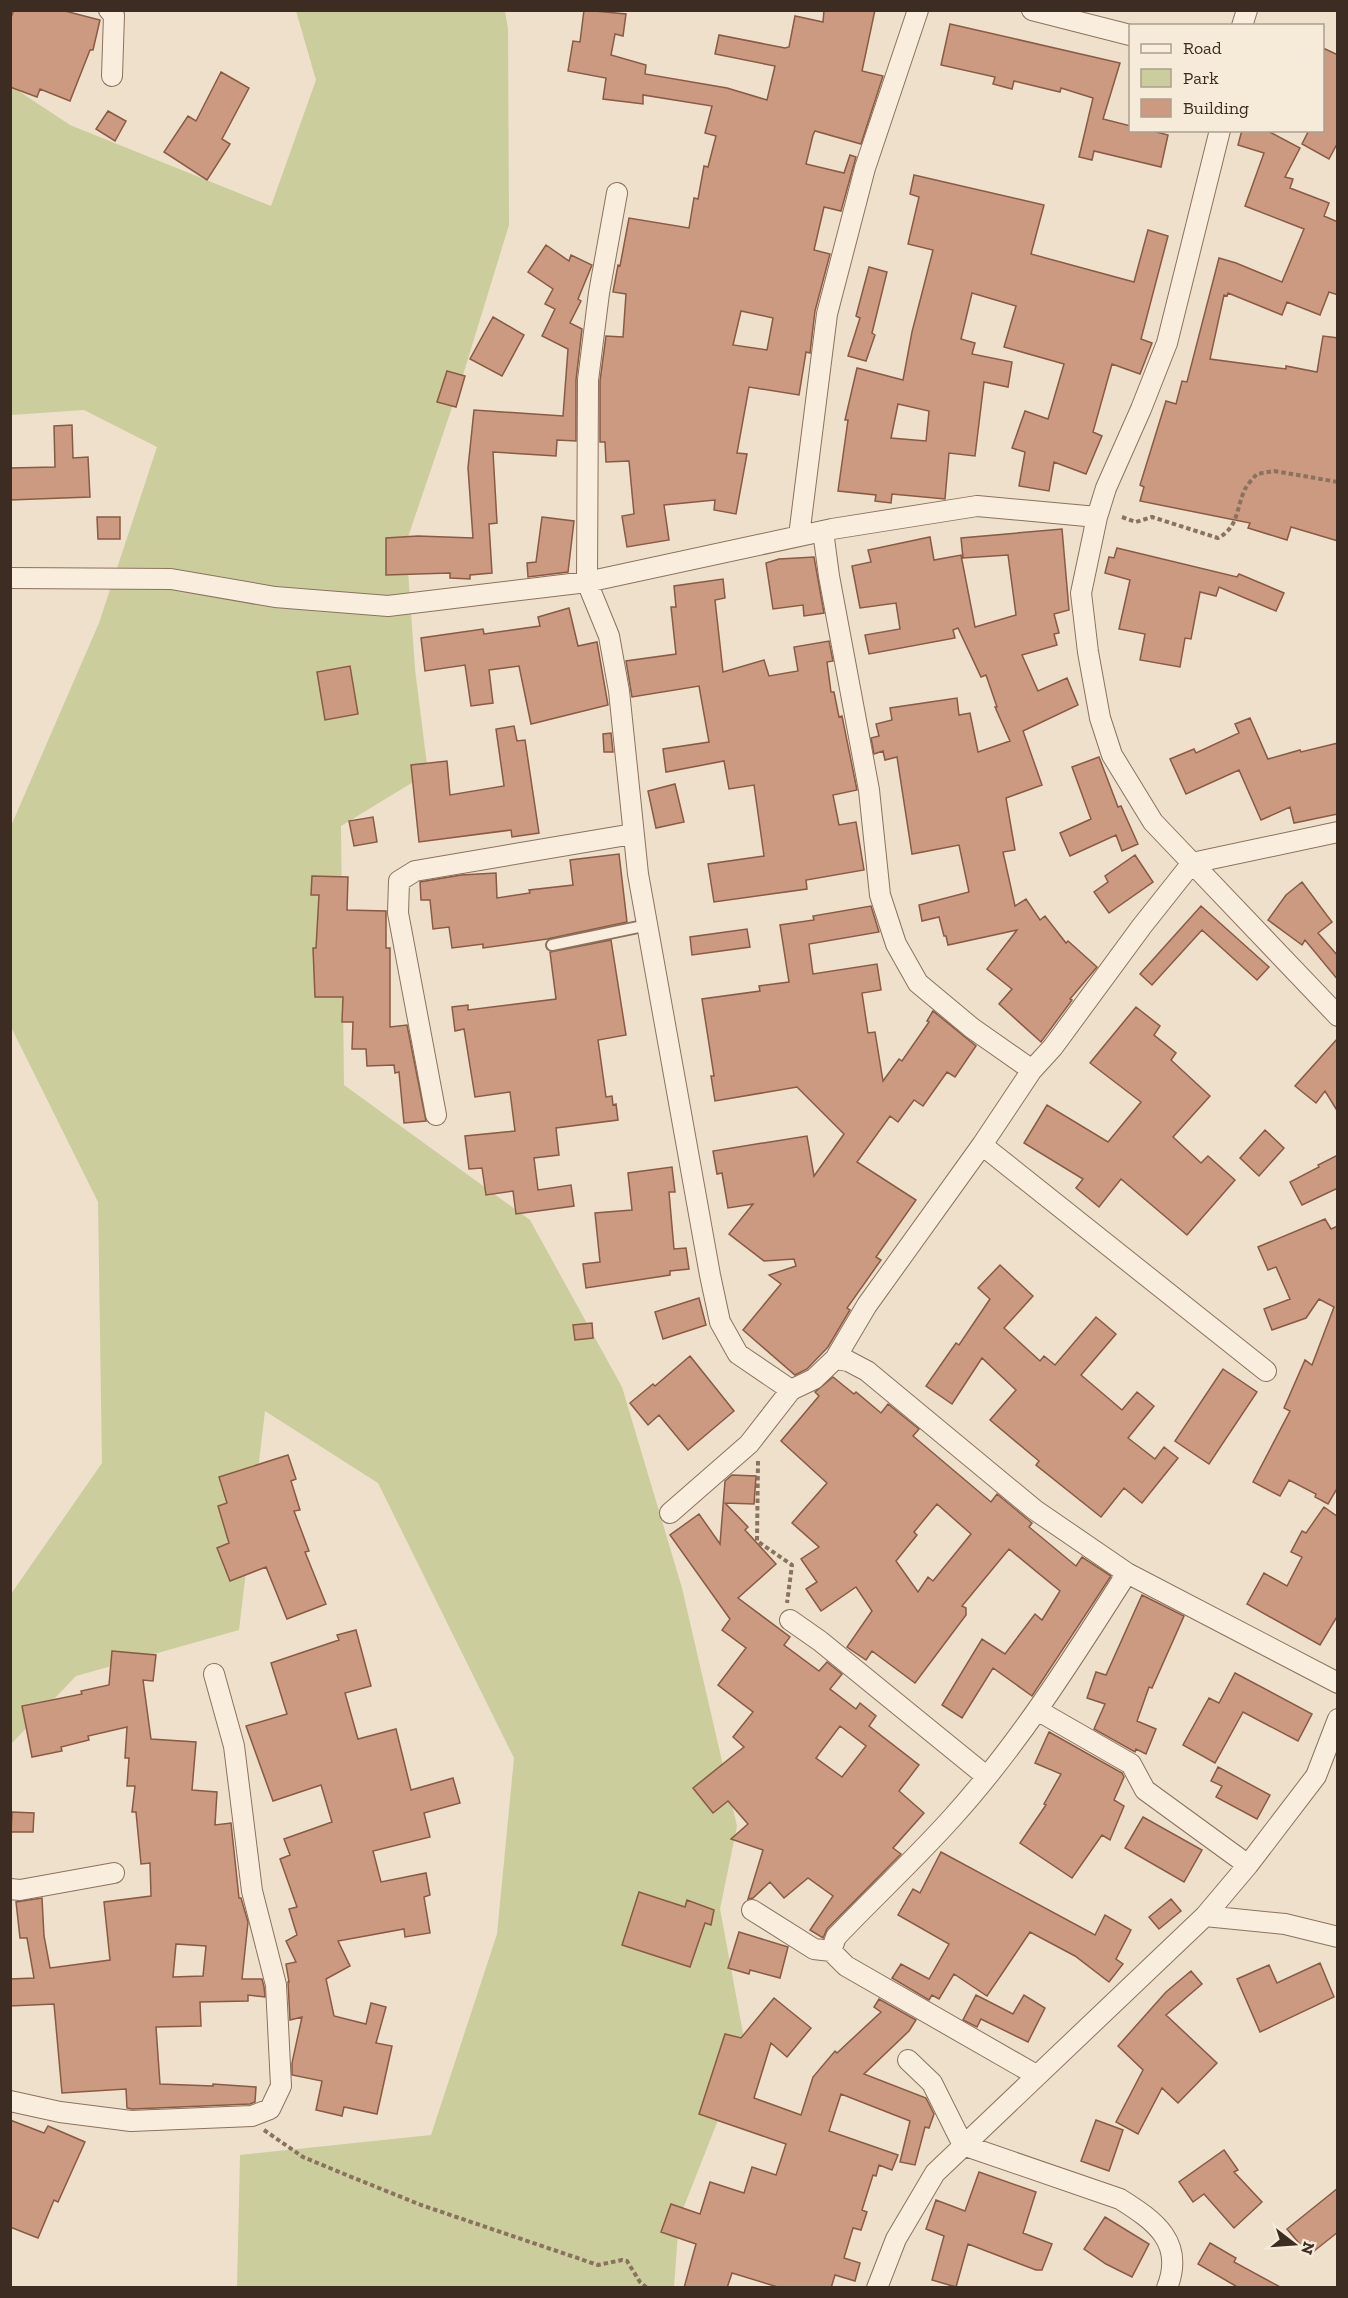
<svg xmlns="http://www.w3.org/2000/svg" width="1348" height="2298" viewBox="0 0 1348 2298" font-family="'Zilla Slab',serif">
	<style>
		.green { fill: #cbcd9d }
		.building { fill: #cb9a80; stroke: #895a44; stroke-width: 1.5; fill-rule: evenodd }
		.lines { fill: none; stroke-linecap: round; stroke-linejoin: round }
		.service-casing { stroke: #8b725e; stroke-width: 14 }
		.minor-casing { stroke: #8b725e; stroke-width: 22 }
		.path { stroke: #8b725e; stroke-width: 4; stroke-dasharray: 4.5 3; stroke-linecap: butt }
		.service { stroke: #f9eedd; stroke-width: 10 }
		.minor { stroke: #f9eedd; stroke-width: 20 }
	</style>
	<rect width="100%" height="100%" fill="#eee0ca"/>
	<path class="green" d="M296,11H505L508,29L509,225L463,375L406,543L415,669L428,773L341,826L344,1085L530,1220L622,1387L682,1588L737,1826L720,1909L746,2049L679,2219L674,2287H237L240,2155L431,2135L497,1934L514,1758L378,1483L265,1411L239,1630L76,1676L11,1744V1594L102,1463L98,1202L11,1027V826L99,623L157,447L84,410L11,415V86L70,125L271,206L316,80Z"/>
	<path class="building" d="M14,10H61L100,20L93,50H90L70,101L40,89L37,97L10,87V20Z
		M584,10L626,14L623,36L615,34L611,55L646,65L645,74L727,88L767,100L775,66L715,54L719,35L785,48L789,47L795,16L823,22L824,10H875L862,71L883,76L861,144L815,131L813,135L806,164L844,173L850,155L856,157L841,211L824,207L814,250L830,254L815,311L810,353L806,352L799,395L749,387L737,453L747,454L736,514L714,510L715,500L664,505L669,540L627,547L622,516L634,514L629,461L606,462L605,442H600V381L606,336L623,337L626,294L613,292L618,265L620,266L629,218L689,228L694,198L698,199L704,166L708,167L716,136L705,133L712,106L643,95V104L603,99L606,78L568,71L573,41L580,42ZM741,311L773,318L767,350L733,345Z
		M950,24L1120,63L1103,119L1131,126V130H1149L1168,135L1161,167L1094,151L1092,160L1079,157L1093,98L1061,88L1060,92L1014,81L1012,89L993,84L995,77L941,65Z
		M1323,48L1338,55V142L1329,159L1302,144L1309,130H1323Z
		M221,72L249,88L222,139L230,144L207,180L164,152L188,116L196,121Z
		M108,111L126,121L115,141L96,129Z
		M1242,130H1266L1300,148L1285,177L1293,179L1290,188L1329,203L1324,216L1338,222V295L1329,292L1320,315L1287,302L1282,315L1228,293L1227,296L1224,295L1210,359L1286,369V366L1317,372L1323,336L1338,338V541L1291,527L1287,540L1248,528L1250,523L1140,501L1144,487L1140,485L1166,401L1176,404L1182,381L1187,382L1219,258L1236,263L1282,282L1304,229L1245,206L1264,153L1238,145Z
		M914,175L1044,205L1031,254L1134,282L1148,230L1168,236L1141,339L1152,343L1140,374L1112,364L1093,432L1102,436L1086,474L1054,462L1049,491L1019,486L1025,452L1012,448L1025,411L1048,419L1064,364L1004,347L1016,306L972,293L961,339L975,343L972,354L1012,362L1008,387L984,382L975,456L949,453L945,499L892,494L891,503L875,501L876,495L838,491L848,420H845L857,368L903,380L912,332L933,250L908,244L919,197L910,194ZM898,404L929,411L926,441L891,438Z
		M546,245L569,261L571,255L592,265L578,299L581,301L570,323L582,329L576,380V441L557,440L556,456L493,452L497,523L489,524L492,573L470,575V579L450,578V573L386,575V538L418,536L473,538L468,468L474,410L563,416L568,349L542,336L555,309L545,304L553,289L528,272Z
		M869,267L887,272L872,333L875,335L866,361L848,356L860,318L856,316Z
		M493,317L524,335L502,376L470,359Z
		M447,371L465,376L456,407L437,402Z
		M72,425L73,458L88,457L90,497L10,500V468L55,467L54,426Z
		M97,517H120V539H98Z
		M542,517L574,521L568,572L528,577L527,563L536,562Z
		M1062,529L1069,610L1054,614L1059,633L1054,634L1057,645L1022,655L1038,691L1067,678L1078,705L1023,731L1042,785L1006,798L1015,850L1003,852L1015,906L1026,899L1040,920L1045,916L1066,943L1068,941L1097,967L1070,999L1072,1000L1041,1042L999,1004L1012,989L987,969L1017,930L948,945L946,936H944L939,917L922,921L919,905L969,892L959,845L912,854L897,757L885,760L883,751L874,754L871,738L879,736L876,724L892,720L890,708L957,698L959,715L970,713L978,752L1010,741L995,707H997L986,675L981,677L958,628L953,630L955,638L869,654L865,635L900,629L896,603L860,608L852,566L871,562L868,550L930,537L934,560L961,555L975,627L1016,615L1008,555L963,558L961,538Z
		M1117,548L1237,577L1239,574L1284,593L1276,611L1219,587L1216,596L1200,592L1191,639L1185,638L1180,667L1140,660L1145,634L1119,629L1130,580L1105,573L1109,557L1114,558Z
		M814,557L824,613L804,616L803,605L773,609L766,563L779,559Z
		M723,579L725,598L715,600L723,672L764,660L769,676L798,671L794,647L829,641L833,661L827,662L831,692H834L839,717L842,716L857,790L833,795L839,825L856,822L864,870L806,880L807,889L714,902L708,864L764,856L754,785L729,789L724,761L666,772L663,749L709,742L699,686L632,697L626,661L676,654L671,607H676L674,586Z
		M569,608L578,646L597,642L608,705L531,724L519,666L489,670L493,703L471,706L465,665L425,671L421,638L483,629L484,634L540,626L538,617Z
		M350,666L358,714L325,720L317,672Z
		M1250,718L1268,759L1300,750L1301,752L1338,743V814L1294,823L1290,807L1261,820L1239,770L1186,794L1170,759L1194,749L1196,753L1239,733L1235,724Z
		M514,726L517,741L525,740L539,833L512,837L511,830L419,842L411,765L447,761L450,795L504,786L496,729Z
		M611,733L613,752H604L603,734Z
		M1099,757L1118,807L1121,806L1138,844L1122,851L1116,835L1070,856L1060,833L1091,819L1072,767Z
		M675,784L684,822L656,828L648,791Z
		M373,817L377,842L354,846L349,821Z
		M619,854L627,922L547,939L483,948V944L452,948L449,927L433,929L430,900H421L420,882L461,875L496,873L497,898L530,893L529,890L573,885L570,860Z
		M1135,855L1153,882L1109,913L1094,892L1108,882L1105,876Z
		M312,876L348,877L347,910L386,911V948H390V1027L407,1025L426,1121L404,1123L399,1072L395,1073L394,1065L367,1066L366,1049H352L353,1022H342L343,997H315L313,948H316L319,895H311Z
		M1302,882L1332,922L1318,933L1338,956V980L1305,940L1302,945L1268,920L1286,895Z
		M871,906L879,932L809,944L813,974L877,964L881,990L862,993L868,1033L875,1032L883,1081L899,1059L902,1061L929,1022L927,1021L933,1011L976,1046L955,1077L947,1072L923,1106L914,1100L898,1122L890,1116L857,1162L916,1200L876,1257L881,1260L847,1308L850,1310L828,1347L807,1369L795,1375L743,1330L781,1284L769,1275L796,1266L794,1259L764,1261L729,1234L753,1204L728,1208L722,1173L717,1174L713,1151L807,1136L814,1176L844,1134L797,1087L715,1101L711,1076H714L702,999L760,991L759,986L789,982L780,925L814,920L813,916Z
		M1201,906L1269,967L1257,980L1202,930L1152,985L1140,974Z
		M747,929L750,947L692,955L690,937Z
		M611,940L626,1035L598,1040L606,1097L612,1096L613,1105L616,1104L618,1120L556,1128L559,1155L534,1158L538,1190L571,1185L574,1206L516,1214L513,1191L486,1195L482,1168L469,1169L465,1136L515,1131L510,1092L475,1097L464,1029L455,1031L452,1007L468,1005V1010L556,999L550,952Z
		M1136,1007L1160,1026L1154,1035L1176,1053L1171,1060L1210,1096L1173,1137L1201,1163L1208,1156L1235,1180L1187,1235L1121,1179L1099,1207L1076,1188L1083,1179L1024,1143L1047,1105L1108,1142L1141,1102L1090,1063Z
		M1338,1038V1112L1325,1091L1316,1103L1295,1086Z
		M1265,1130L1284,1148L1259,1176L1240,1158Z
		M1338,1155V1188L1302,1205L1290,1182L1319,1167L1318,1165Z
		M672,1167L675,1192H669L674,1249L686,1248L689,1269L670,1271V1275L586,1288L583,1264L600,1262L595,1213L632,1210L628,1173Z
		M1325,1219L1331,1229L1338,1226V1487L1328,1504L1315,1497L1316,1494L1289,1480L1280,1496L1253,1482L1290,1411L1284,1408L1305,1360L1312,1365L1334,1307L1319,1299L1306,1318L1272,1330L1264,1309L1290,1299L1276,1267L1268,1270L1258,1247Z
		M1000,1265L1033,1296L1004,1328L1040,1361L1044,1356L1055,1365L1096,1317L1116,1334L1081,1375L1122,1410L1137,1392L1154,1406L1128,1438L1155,1459L1164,1447L1178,1458L1142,1503L1124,1488L1101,1517L1036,1465L1039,1461L990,1420L1016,1390L982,1358L952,1404L926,1386L956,1343L959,1345L990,1299L978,1288Z
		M699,1298L706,1325L663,1339L655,1312Z
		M592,1323L593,1338L575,1340L573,1325Z
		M690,1356L734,1411L688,1450L659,1415L648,1425L630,1403L653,1384L655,1386Z
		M1223,1369L1257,1392L1209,1464L1175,1441Z
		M833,1377L854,1394L856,1392L881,1413L888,1404L919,1429L913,1436L991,1502L997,1494L1032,1523L1029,1527L1076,1566L1082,1557L1111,1576L1032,1696L993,1668L962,1718L942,1705L982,1639L1005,1654L1035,1614L1042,1620L1060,1591L1009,1549L962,1606L966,1608V1615L915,1683L872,1651L866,1660L847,1647L872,1611L856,1587L821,1611L806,1589L817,1582L801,1559L819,1547L792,1523L827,1483L781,1441L819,1396L815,1392ZM937,1504L971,1534L933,1581L928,1577L918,1592L896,1561L917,1535L914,1532Z
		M288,1455L296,1479L291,1481L300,1510L294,1511L309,1551L305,1552L326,1604L287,1619L266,1567L230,1581L217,1548L229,1543L218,1506L227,1503L219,1477Z
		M732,1475L756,1476L754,1504L725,1503L748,1527L745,1530L776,1564L738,1598L790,1637L784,1645L819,1671L827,1662L842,1674L830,1689L856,1709L860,1703L876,1716L869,1726L919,1765L899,1791L924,1813L893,1848L901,1854L827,1929L823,1938L810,1930L833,1896L808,1878L784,1898L770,1882L753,1898L748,1899L763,1850L731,1839L748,1824L728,1801L713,1813L693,1788L744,1747L733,1737L753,1712L718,1685L746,1648L722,1630L730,1619L670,1535L699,1514L720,1544L725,1481ZM840,1726L866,1746L842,1777L816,1758Z
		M1324,1507L1338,1517V1615L1320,1645L1247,1604L1264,1573L1287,1586L1302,1557L1291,1552L1302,1531L1306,1533Z
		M1142,1595L1184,1616L1152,1688L1149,1687L1137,1721L1156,1729L1146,1754L1136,1749L1135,1752L1094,1729L1105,1704L1087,1698L1096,1672L1106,1675Z
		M356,1630L371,1686L345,1693L358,1739L396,1729L411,1790L453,1778L460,1803L424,1813L430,1837L373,1851L381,1882L426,1873L430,1895L424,1897L430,1933L405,1937L404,1929L338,1941L350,1966L326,1979L334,2016L366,2024L371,2003L386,2007L376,2043L392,2046L377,2114L344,2107L342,2116L316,2110L322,2081L292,2075V2063L302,2017L290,2020L288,1982H289L286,1964L296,1962L286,1941L297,1935L289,1909L297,1907L280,1859L290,1855L284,1839L332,1822L321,1785L273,1801L246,1726L287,1714L271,1663L339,1640L337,1635Z
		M112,1651L156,1655L153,1681L143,1680L151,1739L196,1742L192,1790L217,1792L215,1825L231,1823L239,1898H241L248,1922L242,1979H262L264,1987L265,1997L248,1995V2001L200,2002L201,2026L156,2027L160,2084L213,2086V2084L256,2087L255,2102L250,2104L132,2109L127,2108L126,2089L62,2093L54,2004L10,2006V1979L34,1978L27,1938H20L16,1902L42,1898L44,1936L50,1968L110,1960L104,1902L151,1896L150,1863L141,1864L136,1812H132L135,1786H127L129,1758H125L127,1727L88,1736L89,1740L61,1747L62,1751L32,1757L22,1706L82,1694L81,1691L109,1685ZM176,1944L206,1946L203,1976L173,1977Z
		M1235,1673L1312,1714L1298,1741L1243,1712L1215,1763L1183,1745L1209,1698L1219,1703Z
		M1049,1732L1122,1773L1124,1777L1114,1800L1124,1806L1110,1840L1102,1835L1072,1878L1020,1843L1046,1805L1044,1804L1061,1774L1035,1763Z
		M1218,1767L1270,1795L1257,1819L1216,1797L1222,1786L1211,1781Z
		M12,1812L34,1813L33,1832H11Z
		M1143,1817L1202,1850L1184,1882L1125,1848Z
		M941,1852L1095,1935L1105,1915L1131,1930L1116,1959L1123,1964L1109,1982L1075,1956L1030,1932L987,1996L954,1974L939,1999L932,1995L929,2000L892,1978L901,1964L929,1979L949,1944L898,1915L913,1889L920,1893Z
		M639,1892L685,1907L687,1900L714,1910L711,1925L705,1923L690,1967L622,1945Z
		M1171,1899L1181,1911L1159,1929L1149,1917Z
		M739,1932L788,1947L780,1978L750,1970L749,1974L728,1968Z
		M1320,1963L1334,1997L1260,2032L1237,1979L1269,1965L1277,1983Z
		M1191,1971L1202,1984L1166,2015L1217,2063L1178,2103L1162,2088L1138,2134L1116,2122L1143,2070L1118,2046L1166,1992Z
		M976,1995L1013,2014L1024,1995L1045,2008L1028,2042L981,2019L977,2027L963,2020Z
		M774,1998L811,2028L787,2057L771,2043L754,2098L801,2115L813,2077L835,2051L837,2053L881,2012L874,2007L879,1999L916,2020L909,2031L864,2074L926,2098L934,2114L929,2128L925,2127L915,2165L900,2162L910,2121L841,2094L829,2131L898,2155L892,2170L879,2165L876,2176L873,2175L862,2210L867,2212L861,2230L853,2228L844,2258L860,2263L855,2281L835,2275L831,2288H781L732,2273L727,2288H684L696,2244L661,2232L671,2204L700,2214L710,2182L744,2193L752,2167L776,2175L786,2144L699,2114L725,2034L741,2038Z
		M10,2120L44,2133L48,2126L85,2142L58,2202L54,2200L38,2238L10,2227Z
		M1096,2120L1123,2130L1109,2171L1081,2161Z
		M1224,2150L1238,2170L1234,2172L1262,2202L1234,2228L1204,2194L1193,2202L1179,2182Z
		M979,2172L1036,2192L1023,2233L1052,2244L1042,2270H1036L968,2244L956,2287L932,2280L944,2236L926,2229L936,2200L965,2211Z
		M1338,2188V2232L1309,2255L1287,2229Z
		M1105,2217L1149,2244L1132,2277L1106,2264L1084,2249Z
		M1210,2243L1236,2258L1234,2262L1282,2288H1239L1198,2264Z"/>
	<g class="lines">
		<g class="service-casing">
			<path id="service" d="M552,945L648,925"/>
		</g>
		<g class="minor-casing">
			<path id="minor" d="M109,10L114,15L112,76
				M1032,10L1130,35
				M1242,26L1247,10
				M1220,130L1167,343L1141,409L1106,488L1097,517L1081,593L1088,652L1100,718L1112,755L1153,822L1338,1016
				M617,193L599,293L588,380L587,582L609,636L619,691L638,874L710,1275L720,1322L738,1354L791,1390L814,1379L835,1359L848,1361L867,1371L1035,1510L1127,1573L1338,1683
				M823,531L829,576L869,790L880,895L896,944L918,983L972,1028L1032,1070
				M799,536L827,314L865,168L918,10
				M10,578L171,579L275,597L388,606L587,582L832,529L977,506L1097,517
				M436,1115L398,913L399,881L415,871L633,834
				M982,1145L1266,1371
				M835,1359L867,1305L982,1145L1032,1070L1053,1047L1142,926L1192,863L1338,832
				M670,1513L749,1444L791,1390
				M790,1620L820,1641L986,1776
				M1037,1710L1131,1764L1145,1790L1248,1865
				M10,1889L20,1890L114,1873
				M752,1910L814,1949L831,1951
				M1205,1916L1285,1924L1338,1937
				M908,2060L932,2083L963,2145L1120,2199C1155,2221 1185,2242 1167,2288
				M1036,2075L846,1966L831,1951L836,1937C874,1897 914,1860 951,1819C1019,1744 1073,1658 1127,1573
				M10,2101L60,2112L131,2121L252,2116L270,2109L281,2086L276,1985L252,1891L234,1746L214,1674
				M877,2288L896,2239L935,2173L1205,1916L1248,1865L1316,1776L1338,1719"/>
		</g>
		<path class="path" d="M1122,517L1136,522L1152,517L1218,538C1239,527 1236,508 1245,489C1248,484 1253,478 1257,474L1274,471L1338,482
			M758,1461L757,1541L792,1565L787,1603
			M264,2130L303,2157L349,2176L421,2205L598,2265L622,2260L627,2261L640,2282L647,2288"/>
		<use href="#service" class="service"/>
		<use href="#minor" class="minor"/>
	</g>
	<rect width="1348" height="2298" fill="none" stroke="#3c2c21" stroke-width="24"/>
	<rect x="1129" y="24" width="195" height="108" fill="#f6ebd9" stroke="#ac9f8f" stroke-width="1.5"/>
	<rect x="1141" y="44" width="30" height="9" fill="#f9eedd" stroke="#ac9f8f" stroke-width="1.5"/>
	<text x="1183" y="54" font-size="18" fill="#3c2c21">Road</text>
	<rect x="1141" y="69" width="30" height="18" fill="#cbcd9d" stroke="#ac9f8f" stroke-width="1.5"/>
	<text x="1183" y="84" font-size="18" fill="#3c2c21">Park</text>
	<rect x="1141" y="99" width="30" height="18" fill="#cb9a80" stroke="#ac9f8f" stroke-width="1.5"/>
	<text x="1183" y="114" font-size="18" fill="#3c2c21">Building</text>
	<g transform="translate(1294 2244) rotate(107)" stroke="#f6ebd9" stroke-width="4.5" paint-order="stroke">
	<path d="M0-4.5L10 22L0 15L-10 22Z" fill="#3c2c21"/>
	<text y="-9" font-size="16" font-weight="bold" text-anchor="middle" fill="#3c2c21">N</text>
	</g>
</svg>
